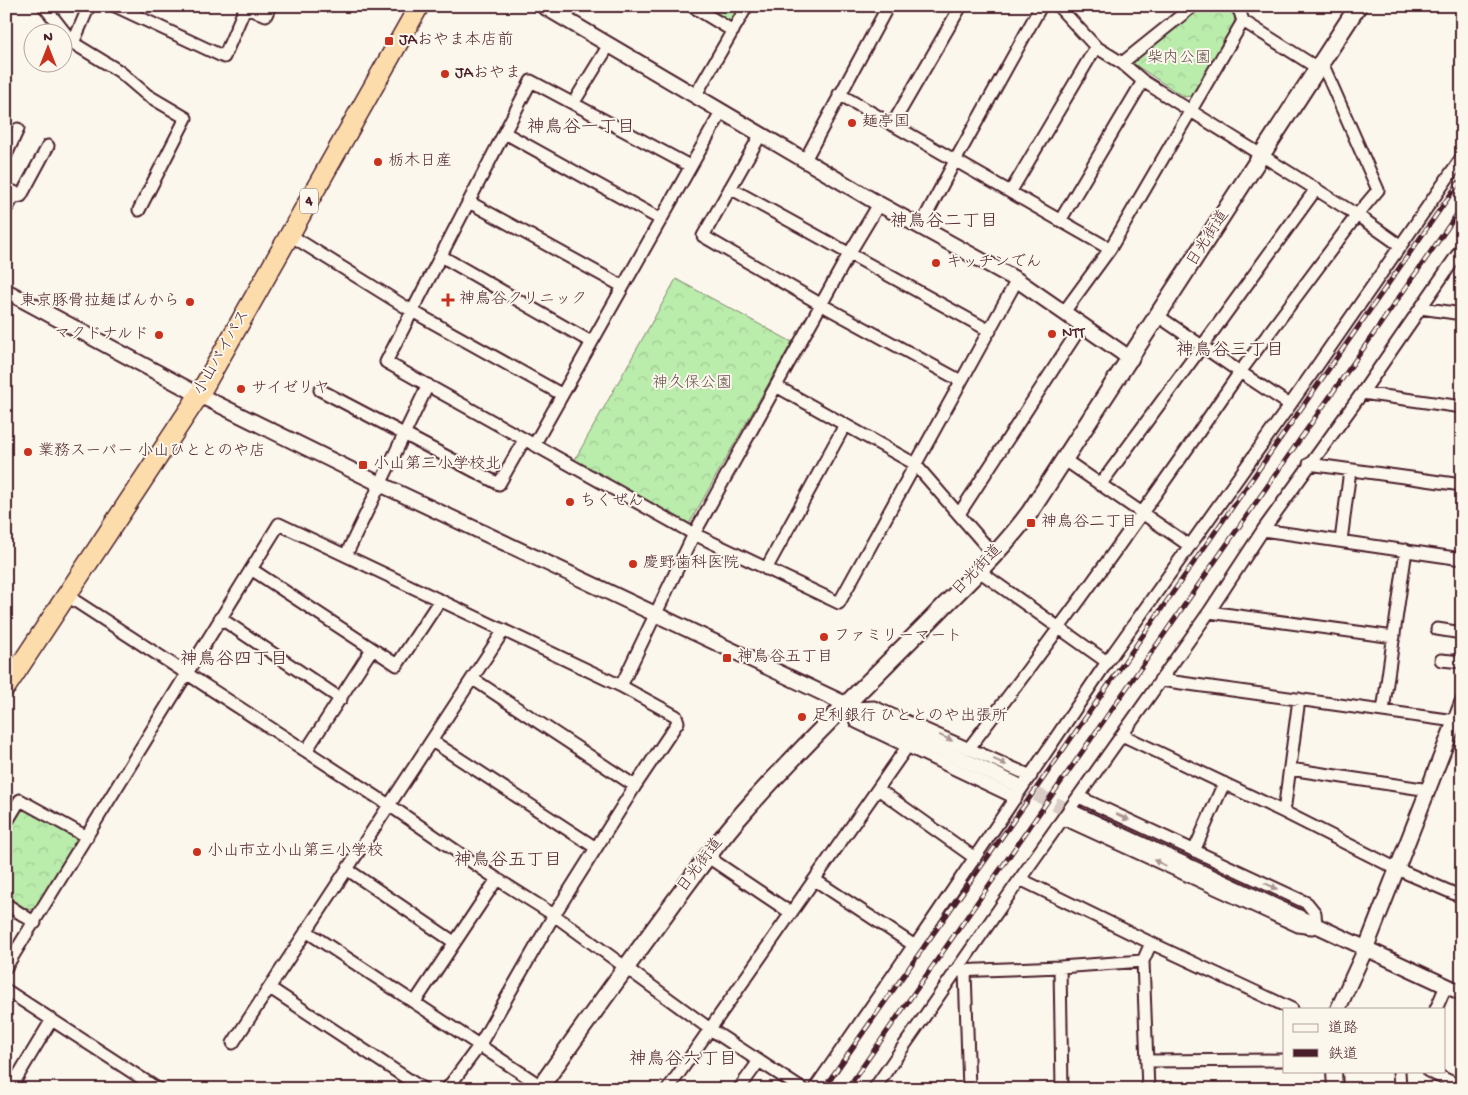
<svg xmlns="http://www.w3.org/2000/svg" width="1468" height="1095" viewBox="0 0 1468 1095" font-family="'Gochi Hand','Klee One',sans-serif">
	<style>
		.forest { fill: url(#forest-crowns); stroke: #82866c }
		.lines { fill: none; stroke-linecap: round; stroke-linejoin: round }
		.tertiary-tunnel { stroke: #d8ccc5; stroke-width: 14; stroke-dasharray: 14 7; stroke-linecap: butt }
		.minor-casing { stroke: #4a1f2b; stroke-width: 15 }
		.tertiary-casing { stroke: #4a1f2b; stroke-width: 18 }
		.secondary-casing { stroke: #4a1f2b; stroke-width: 20 }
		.trunk-casing { stroke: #4a1f2b; stroke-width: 22 }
		.minor { stroke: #fbf7ec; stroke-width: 11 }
		.tertiary { stroke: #fbf7ec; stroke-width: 14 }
		.secondary { stroke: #fbf7ec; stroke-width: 16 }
		.trunk { stroke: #fddcac; stroke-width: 19 }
		.rail-casing { stroke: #4a1f2b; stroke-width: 5 }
		.rail { stroke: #fbf7ec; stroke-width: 3; stroke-dasharray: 9; stroke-linecap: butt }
		.oneway { fill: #ab9695 }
		.poi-dot { fill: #c8321e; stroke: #fbf7ec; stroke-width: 2 }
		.labels { text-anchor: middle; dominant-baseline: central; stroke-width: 4; stroke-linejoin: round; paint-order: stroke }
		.shield { fill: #fbf7ec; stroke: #7f6065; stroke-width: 1 }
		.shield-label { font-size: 15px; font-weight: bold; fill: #4a1f2b }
		.poi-label { font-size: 16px; fill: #4a1f2b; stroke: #fbf7ec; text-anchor: start }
		.park-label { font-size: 16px; fill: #66524b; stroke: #fbf7ec }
		.street-label { font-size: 16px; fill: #4a1f2b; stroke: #fbf7ec }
		.neighbourhood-label { font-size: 18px; fill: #4a1f2b; stroke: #fbf7ec }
	</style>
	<defs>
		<pattern id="forest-crowns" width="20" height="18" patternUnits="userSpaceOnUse" patternTransform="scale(1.25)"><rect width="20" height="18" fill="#baecac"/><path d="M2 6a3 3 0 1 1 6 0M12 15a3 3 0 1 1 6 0" fill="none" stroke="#a1ca94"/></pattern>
	</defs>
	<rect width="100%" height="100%" fill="#fbf7ec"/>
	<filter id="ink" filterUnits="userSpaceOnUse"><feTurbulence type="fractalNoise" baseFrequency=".02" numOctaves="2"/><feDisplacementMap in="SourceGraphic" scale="10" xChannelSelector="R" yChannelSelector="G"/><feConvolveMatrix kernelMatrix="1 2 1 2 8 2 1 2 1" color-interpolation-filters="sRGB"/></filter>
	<g filter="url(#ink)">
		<path class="forest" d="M702,6H741L732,23Z
			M1201,6H1230L1235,14L1234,24L1191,96L1184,97L1134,64V56Z
			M676,279L792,342L689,524L574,461Z
			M25,804L75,833L79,842L37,908L29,910L6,897V827L19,807Z"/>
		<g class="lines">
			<path class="tertiary-tunnel" d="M1017,785L1074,813"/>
			<g class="minor-casing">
				<path id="minor" d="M44,6L73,43L119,71L147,95L186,118L139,210
					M115,6L224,57L245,8L266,15L270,6
					M692,6L733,31
					M1058,6L1096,47L1122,63L1143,81L1357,215L1401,246
					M1236,6L1240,12L1243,21L1319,69
					M566,19L572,6
					M73,43L89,6
					M1122,63L1193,6
					M839,94L1110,249
					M695,96L747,6
					M574,102L609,45
					M892,125L961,6
					M505,133L660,219
					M761,134L703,236L822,305L961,381
					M6,155L18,129
					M805,160L888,6
					M690,166L531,81L386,362L694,534L839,603L1017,280
					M730,188L990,331
					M6,189L14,192L13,198L6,209
					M1011,191L1096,47
					M13,198L21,196L48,146
					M469,202L622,286
					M1061,219L1143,81
					M920,227L955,161L1041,6
					M290,235L412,311L561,394
					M441,256L591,342
					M1421,308L1462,314
					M1064,312L1110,249L1243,21
					M776,386L915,464L994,555
					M320,390L499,484L524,440
					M1362,393L1462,407
					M1290,405L1240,372L1357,215L1378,190L1322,63
					M534,445L722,111
					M1065,460L1190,546
					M1309,464L1462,485
					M1100,485L1203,345L1316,189
					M959,514L1082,325
					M1263,530L1462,559
					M1341,541L1350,470
					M346,555L428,385
					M251,569L397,665L440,600
					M766,569L845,425
					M979,571L1107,662
					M66,595L389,805L497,879L554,915L710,1029L802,1089
					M1209,612L1394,637
					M220,618L341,699
					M1437,629L1462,633
					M1441,660L1462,662
					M473,679L635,786
					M1160,680L1462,722
					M621,686L694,534L849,254L879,204
					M1383,711L1406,550
					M1122,735L1284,812L1397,869L1462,897
					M432,741L596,848
					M969,748C1063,625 1153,500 1240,372L1158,316
					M306,751L372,649
					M1290,769L1429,790
					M878,789L975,858
					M1016,798L856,722L851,708L874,707L1031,776
					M1284,812L1299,699
					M1064,819L1298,926L1312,928L1316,925L1315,913L1307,903L1079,797
					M6,823L20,800L87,837
					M1194,851L1224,783
					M708,857L791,913
					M348,870L454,942
					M815,880L915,946L1107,662L1290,405L1462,157
					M6,904L35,923
					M306,931L541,1086
					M6,967L279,524L621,686L676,716L678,722L635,786L554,915L479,1046L447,1089
					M1060,967L1062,1089
					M955,971L1060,967L1143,961
					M965,971L969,1089
					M270,988L423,1089
					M6,990L158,1089
					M415,1002L497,879
					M1292,1009L1151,943L1020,879L1209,612L1263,530L1362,393L1462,248
					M1436,1009L1446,986
					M233,1043L504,630
					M1147,1061L1284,1060
					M1399,1071L1400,1089
					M1428,1071L1462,1087
					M10,1089L51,1021
					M668,1089L907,747
					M739,1089L759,1061
					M874,1089L1020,879
					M1148,1089L1143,961L1151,943"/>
			</g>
			<g class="tertiary-casing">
				<path id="tertiary" d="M543,6L879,204L1017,280L1131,359
					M6,291L199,395L380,484L1017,785
					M1074,813L1462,993
					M1338,1009L1366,948L1462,703
					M1334,1071L1335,1089
					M816,1089L915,946"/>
			</g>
			<g class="secondary-casing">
				<path id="secondary" d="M539,1089C582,1028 626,967 671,906C694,875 717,842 743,813C807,740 878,674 945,605C975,575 1005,546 1030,512L1358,6"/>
			</g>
			<g class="trunk-casing">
				<path id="trunk" d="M6,687L199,395L419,6"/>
			</g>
			<use href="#minor" class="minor"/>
			<use href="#tertiary" class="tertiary"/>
			<use href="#secondary" class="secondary"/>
			<use href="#trunk" class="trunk"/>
			<g class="rail-casing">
				<path id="rail" d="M823,1089L1026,803L1462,178
					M847,1089L1462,207"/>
			</g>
			<use href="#rail" class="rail"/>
		</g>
		<defs><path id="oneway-solid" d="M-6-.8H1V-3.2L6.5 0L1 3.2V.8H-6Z" transform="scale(1.25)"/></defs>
		<g class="oneway">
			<use href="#oneway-solid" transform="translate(946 738) rotate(24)"/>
			<use href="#oneway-solid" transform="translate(1000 762) rotate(25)"/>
			<use href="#oneway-solid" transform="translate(1123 817) rotate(25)"/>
			<use href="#oneway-solid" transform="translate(1160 863) rotate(-155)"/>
			<use href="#oneway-solid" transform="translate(1271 886) rotate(25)"/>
		</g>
	</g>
	<g class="poi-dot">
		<rect x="384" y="36" width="10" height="10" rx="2.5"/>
		<circle cx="445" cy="74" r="5"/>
		<circle cx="852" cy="123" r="5"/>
		<circle cx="378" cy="162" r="5"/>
		<circle cx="936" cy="263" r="5"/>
		<path d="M445.5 292.5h5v5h5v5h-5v5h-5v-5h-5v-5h5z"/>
		<circle cx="190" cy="302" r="5"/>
		<circle cx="1052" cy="334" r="5"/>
		<circle cx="159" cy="335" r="5"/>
		<circle cx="241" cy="389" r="5"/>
		<circle cx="28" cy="452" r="5"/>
		<rect x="358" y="460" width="10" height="10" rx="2.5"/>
		<circle cx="570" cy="502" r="5"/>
		<rect x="1026" y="518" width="10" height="10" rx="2.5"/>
		<circle cx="633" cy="564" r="5"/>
		<circle cx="824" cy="637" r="5"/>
		<rect x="722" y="653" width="10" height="10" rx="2.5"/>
		<circle cx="802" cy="717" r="5"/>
		<circle cx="197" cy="852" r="5"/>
	</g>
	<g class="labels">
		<rect class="shield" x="300" y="188.5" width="18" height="25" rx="4"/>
		<g class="shield-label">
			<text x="309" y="201">4</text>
		</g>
		<g class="poi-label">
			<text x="399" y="41">JAおやま本店前</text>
			<text x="455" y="74">JAおやま</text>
			<text x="862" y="123">麺亭国</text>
			<text x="388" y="162">栃木日産</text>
			<text x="946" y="263">キッチンでん</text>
			<text x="459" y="300">神鳥谷クリニック</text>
			<text x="180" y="302" text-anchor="end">東京豚骨拉麺ばんから</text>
			<text x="1062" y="334">NTT</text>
			<text x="149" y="335" text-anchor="end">マクドナルド</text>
			<text x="251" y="389">サイゼリヤ</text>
			<text x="38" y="452">業務スーパー 小山ひととのや店</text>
			<text x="373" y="465">小山第三小学校北</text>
			<text x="580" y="502">ちくぜん</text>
			<text x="1041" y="523">神鳥谷二丁目</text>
			<text x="643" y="564">慶野歯科医院</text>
			<text x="834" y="637">ファミリーマート</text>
			<text x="737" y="658">神鳥谷五丁目</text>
			<text x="812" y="717">足利銀行 ひととのや出張所</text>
			<text x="207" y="852">小山市立小山第三小学校</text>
		</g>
		<g class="park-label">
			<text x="1179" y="59">柴内公園</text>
			<text x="692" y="384">神久保公園</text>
		</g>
		<g class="street-label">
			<text transform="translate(1209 239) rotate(-57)">日光街道</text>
			<text transform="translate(223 353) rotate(-60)">小山バイパス</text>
			<text transform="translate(978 571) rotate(-46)">日光街道</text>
			<text transform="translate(701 866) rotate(-53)">日光街道</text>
		</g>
		<g class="neighbourhood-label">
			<text x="581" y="128">神鳥谷一丁目</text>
			<text x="944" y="222">神鳥谷二丁目</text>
			<text x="1230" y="351">神鳥谷三丁目</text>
			<text x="234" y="660">神鳥谷四丁目</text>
			<text x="508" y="861">神鳥谷五丁目</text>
			<text x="683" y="1060">神鳥谷六丁目</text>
		</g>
	</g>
	<rect width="1468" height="1095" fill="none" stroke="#fbf7ec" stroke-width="25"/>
	<rect x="12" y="12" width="1443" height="1070" fill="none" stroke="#4a1f2b" stroke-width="2" filter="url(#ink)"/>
	<rect x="1283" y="1008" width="162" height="65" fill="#fbf7ec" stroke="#b4a19f"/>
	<rect x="1293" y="1024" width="25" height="8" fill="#fbf7ec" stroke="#b4a19f"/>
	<text x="1328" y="1032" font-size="15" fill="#4a1f2b">道路</text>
	<rect x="1293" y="1049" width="25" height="8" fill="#4a1f2b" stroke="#b4a19f"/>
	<text x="1328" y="1058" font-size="15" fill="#4a1f2b">鉄道</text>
	<g transform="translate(48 48)"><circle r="24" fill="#fbf7ec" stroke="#b4a19f"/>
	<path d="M0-4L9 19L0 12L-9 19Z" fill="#c8321e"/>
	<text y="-8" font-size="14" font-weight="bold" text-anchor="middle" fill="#4a1f2b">N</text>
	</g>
</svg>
